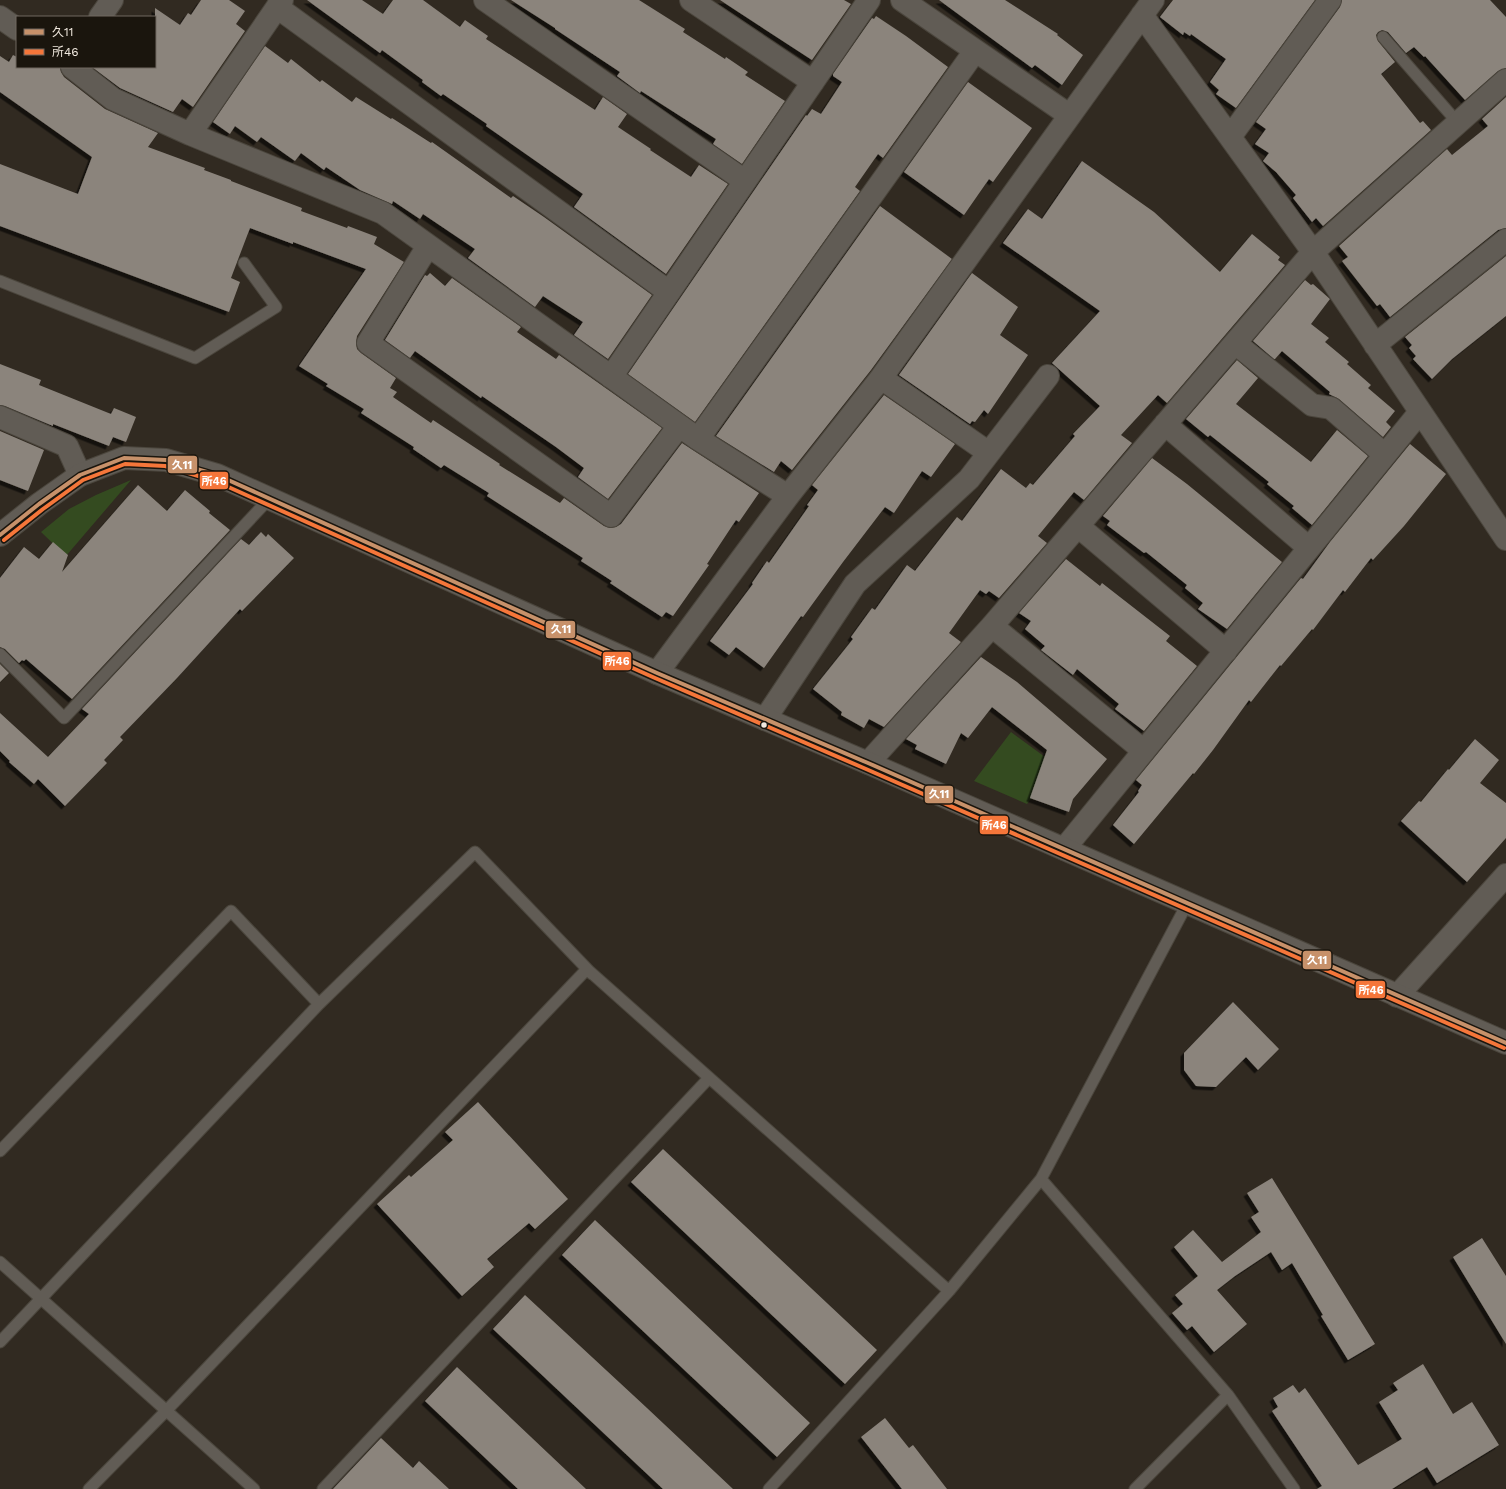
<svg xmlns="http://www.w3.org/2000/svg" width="1506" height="1489" viewBox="0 0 1506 1489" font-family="'Work Sans','Noto Sans JP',sans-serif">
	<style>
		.green { fill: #344b20 }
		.building { fill: #8b847c; filter: url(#shadow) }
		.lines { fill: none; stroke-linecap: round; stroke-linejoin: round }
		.service-casing { stroke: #4b463d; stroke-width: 13 }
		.minor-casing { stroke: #4b463d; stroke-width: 24 }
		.secondary-casing { stroke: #4b463d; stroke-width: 24 }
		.service { stroke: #615c55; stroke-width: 11 }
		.minor { stroke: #615c55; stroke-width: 22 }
		.secondary { stroke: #615c55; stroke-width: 22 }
		.bus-1-casing { stroke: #1a150d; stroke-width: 7 }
		.bus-2-casing { stroke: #1a150d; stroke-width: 7 }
		.bus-1 { stroke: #c7916a; stroke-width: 4 }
		.bus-2 { stroke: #f5763a; stroke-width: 4 }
		.bus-dot { fill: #f0e8de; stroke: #1a150d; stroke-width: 1.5 }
		.line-badge { stroke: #1a150d; stroke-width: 1.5 }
		.badge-label { font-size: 11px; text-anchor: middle; font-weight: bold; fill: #fff }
	</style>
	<defs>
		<filter id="shadow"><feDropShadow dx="-3.5" dy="3.5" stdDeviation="0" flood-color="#0009"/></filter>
	</defs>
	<rect width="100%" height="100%" fill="#312a21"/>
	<path class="green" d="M131,480L66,556L41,532L69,509L96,495Z
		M1011,732L1056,765L1027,804L974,781Z"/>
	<path class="building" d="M201,0H229L245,11L236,24L245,31L193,107L182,99L173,112L120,88L92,67H155V8L180,25L188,13L191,15Z
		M307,0H362L383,14L393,0H423L460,27L465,20L488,36L486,39L595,110L603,97L627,114L618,127L651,149L650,150L691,177L699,165L728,184L666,274L574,207L583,194L486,126L487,124L443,94L441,96L422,82L423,80L382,50L380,53Z
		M511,0H639L685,29L683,32L725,59L726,57L748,72L745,75L785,101L742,164L713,144L716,139L641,91L640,93L617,76L620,72L555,29V28Z
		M720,0H844L851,4L812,60Z
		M939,0H1005L1058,34L1057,35L1083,55L1062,85L1035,65L1032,68Z
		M1173,0H1315L1236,108L1216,94L1219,90L1210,82L1226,59L1191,34L1190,36L1184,32L1183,35L1160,17Z
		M1342,0H1490L1506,17V68L1498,71L1465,100L1425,56L1424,57L1414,47L1406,53L1388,32L1382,30L1378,32L1376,35L1378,41L1395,62L1381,74L1420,123L1423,121L1431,130L1323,226L1316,218L1312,222L1293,198L1296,195L1276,172L1263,161L1269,153L1255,144L1266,129L1256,122L1340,7Z
		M876,16L906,36L948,67L883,158L878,154L855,187L860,191L695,422L628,374L806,115L807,116L812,109L821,114L842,82L833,76V74L872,18L874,19Z
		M265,46L288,63L291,59L320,82L322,80L352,102L356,97L391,119L392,118L431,143L432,142L511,198L513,196L544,217L652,295L608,359L574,335L583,322L543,296L535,307L468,258L475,249L423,214L420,219L393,201L392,204L360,190L326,167L324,170L301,153L295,161L261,137L257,142L235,126L230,134L213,122Z
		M13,55L17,57V67H60L61,72L64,77L105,109L158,133L148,147L205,168L204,170L231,180V181L302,208L301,211L347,228L348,226L377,237L374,244L404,262L357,336L356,343L357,349L361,353L396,378L390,388L397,392L393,397L431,423L433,420L500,464L499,465L560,503L564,498L604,526L610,528L616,527L621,524L682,443L759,493L739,522L736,520L707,564L709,565L673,616L666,612L662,617L631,597L610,583L612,581L581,561L583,558L487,496L489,493L444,465L441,468L413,449L414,447L361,413L364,409L326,386L328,384L299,366L366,269L293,242V244L250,228L231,278L240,282L229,312L0,226V164L78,194L92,157L0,92V56L9,62Z
		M968,82L1032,128L993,182L989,179L964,215L904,172Z
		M1506,97V228L1498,230L1390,317L1380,304L1377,306L1342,261L1348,257L1339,246L1447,149L1452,155L1488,126L1482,119Z
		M1082,161L1154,212L1220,272L1252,234L1280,257L1278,260L1285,265L1167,403L1158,395L1121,435L1132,443L1084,500L1074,492L1038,536L1047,543L999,598L989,591L986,594L980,590L949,633L961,642L884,727L869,719L864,728L841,715L842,712L813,689L853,639L851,637L872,608L875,610L907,565L915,571L957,517L962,521L1001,469L1026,488L1030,483L1033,485L1075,436L1073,434L1100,406L1052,363L1100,311L1003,243L1028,209L1042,219Z
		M880,206L952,259L871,370L792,470L781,461L774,472L716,436Z
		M1506,256V316L1452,359L1432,379L1413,359L1416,356L1409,348L1412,345L1405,337Z
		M430,273L445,286L452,278L521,327L517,332L556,359L559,355L662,428L608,499L578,477L584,468L556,447L482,396L481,398L415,351L410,358L385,340L425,275L427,276Z
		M972,273L1018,307L1000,335L1028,355L988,414L984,410L975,422L972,421L970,424L899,375Z
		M1305,280L1311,285L1313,284L1330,299L1311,324L1329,338L1325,342L1349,362L1347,364L1371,385L1368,388L1395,411L1386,422L1391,427L1383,437L1339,399L1329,394L1330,392L1282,351L1275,359H1274L1253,341Z
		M1237,360L1258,378L1236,404L1311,462L1337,430L1368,456L1312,525L1292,508L1294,506L1267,484L1269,482L1210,435L1208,437L1186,419Z
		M0,364L41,380L39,385L111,414L114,408L136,417L126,442L113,437L109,446L53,424V426L5,406L0,405Z
		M884,395L955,444L931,477L922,471L894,513L885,507L843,562L803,617L801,616L764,668L736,647L729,655L710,641L753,584L752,583L767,561L769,563L809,506L807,505L818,490L812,485Z
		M0,431L44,450L28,491L0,480Z
		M1410,444L1446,474L1404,526L1373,560L1371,558L1345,592L1343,590L1313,630L1312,629L1281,666L1280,665L1251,702L1249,700L1213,750L1194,774L1193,773L1134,844L1113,825L1139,792L1138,791L1142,785L1136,780L1301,578L1303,579L1330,542Z
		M1152,458L1187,484L1282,562L1227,629L1198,609L1203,603L1185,588L1187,585L1146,552L1144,553L1107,525L1110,521L1103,516Z
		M138,485L167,511L185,490L210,511L209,513L230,530L72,699L26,659L24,661L22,660L19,663L5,649L0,647V578L24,547L39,559L53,542L68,555L62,572Z
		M261,532L266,537L268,534L294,558L242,611L240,609L177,678L120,737L123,740L104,760L107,763L65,806L38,779L34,784L9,762L10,761L0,751V713L48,757L89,714L82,709L241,539L249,545Z
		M1066,559L1100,586L1102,583L1170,636L1166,641L1197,666L1144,731L1115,709L1119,704L1077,669L1073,675L1041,650L1045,646L1025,629L1031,621L1019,613Z
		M981,657L1017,682L1107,759L1073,799L1069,812L1030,798L1047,750L992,707L968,738L961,733L946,764L915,749L917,745L906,739Z
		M0,664L9,673L0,682Z
		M1475,739L1499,760L1480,783L1506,803V838L1467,882L1401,821L1419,801L1421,802L1448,769L1449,770Z
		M1233,1002L1279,1049L1258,1070L1246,1057L1216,1087L1196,1086L1184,1070V1053Z
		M478,1102L568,1199L535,1229L529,1223L487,1259L494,1267L462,1296L377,1204L409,1175L411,1177L453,1140L445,1132Z
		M663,1149L877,1350L845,1384L631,1182Z
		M1272,1178L1375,1344L1348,1360L1321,1316L1323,1315L1292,1263L1282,1270L1271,1252L1235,1276L1217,1290L1247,1324L1214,1352L1192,1326L1187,1330L1172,1313L1183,1304L1175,1295L1198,1276L1174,1247L1193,1230L1222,1262L1261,1232L1251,1217L1259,1212L1247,1193Z
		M595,1220L810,1423L777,1457L562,1255Z
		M1482,1238L1506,1276V1344L1453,1257Z
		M525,1295L647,1408L733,1489H663L493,1329Z
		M1423,1364L1453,1414L1472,1402L1499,1445L1437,1483L1427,1467L1392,1489H1317L1322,1486L1272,1411L1278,1407L1273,1398L1293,1385L1299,1393L1305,1388L1358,1465L1402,1439L1379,1402L1398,1390L1393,1383Z
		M457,1367L586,1489H518L425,1401Z
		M885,1418L909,1448L913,1445L947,1489H902L861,1437Z
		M381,1438L413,1468L419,1461L449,1489H333Z"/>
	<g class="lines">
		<g class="service-casing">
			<path id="service" d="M1383,37L1458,123
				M0,281L195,358L276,307L244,263
				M0,654L64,718L269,499
				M0,1151L231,911L319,1004
				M1041,1179L1228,1395L1294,1489
				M0,1262L254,1489
				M0,1342L319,1004L475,852L592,974
				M89,1489L166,1411L587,969L949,1291
				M323,1489L709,1078
				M769,1489L949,1291L1041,1179L1187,904
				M1135,1489L1228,1395"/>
		</g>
		<g class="minor-casing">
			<path id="minor" d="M485,0L745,181
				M691,0L813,82
				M902,0L1069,115
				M277,7L669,292
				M1142,15L1313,252L1506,539
				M0,17L17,29
				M100,17L112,0
				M72,67L113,99L190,134L383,213L698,439L788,496
				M190,134L282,0
				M1230,137L1330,0
				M428,246L368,343L611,516L679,426
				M1235,343L1312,405L1331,408L1385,455
				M1375,345L1506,240
				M611,377L869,0
				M881,378L989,453
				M0,417L67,446L80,475
				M1165,424L1309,548
				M698,439L975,51
				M1078,526L1226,651
				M992,626L1144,751
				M657,673L788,496L881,378L1153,0
				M765,719L855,584L969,479L1048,376
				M868,763L992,626L1313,252L1506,80
				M1064,849L1420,412
				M1397,996L1506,875"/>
		</g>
		<g class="secondary-casing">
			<path id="secondary" d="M0,535L39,504L80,475L124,458L166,460L217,475L657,673L868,763L1506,1043"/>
		</g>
		<use href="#service" class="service"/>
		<use href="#minor" class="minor"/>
		<use href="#secondary" class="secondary"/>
		<g class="bus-1-casing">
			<path id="bus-1" d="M0,535L39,504L80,475L124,458L166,460L217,475L657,673L868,763L1506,1043"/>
		</g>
		<g class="bus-2-casing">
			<path id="bus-2" d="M4,540L43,509L83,480L125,464L165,466L215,481L655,678L866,769L1504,1048"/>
		</g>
		<use href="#bus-1" class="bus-1"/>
		<use href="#bus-2" class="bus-2"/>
	</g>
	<circle class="bus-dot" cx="764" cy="725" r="3.5"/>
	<g class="line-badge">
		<rect x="167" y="455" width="31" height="19" rx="4" fill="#c7916a"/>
		<rect x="199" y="471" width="30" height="19" rx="4" fill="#f5763a"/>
		<rect x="545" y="620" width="31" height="19" rx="4" fill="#c7916a"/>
		<rect x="602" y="651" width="30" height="20" rx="4" fill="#f5763a"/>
		<rect x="924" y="785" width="30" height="19" rx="4" fill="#c7916a"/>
		<rect x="979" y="815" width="30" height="20" rx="4" fill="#f5763a"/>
		<rect x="1302" y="950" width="30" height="20" rx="4" fill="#c7916a"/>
		<rect x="1355" y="980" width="31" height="19" rx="4" fill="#f5763a"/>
	</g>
	<g class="badge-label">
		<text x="182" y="469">久11</text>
		<text x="214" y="485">所46</text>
		<text x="561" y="633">久11</text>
		<text x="617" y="665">所46</text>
		<text x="939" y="798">久11</text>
		<text x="994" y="829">所46</text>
		<text x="1317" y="964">久11</text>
		<text x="1371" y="994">所46</text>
	</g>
	<rect x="16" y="16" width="140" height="52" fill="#1a150d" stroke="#706961"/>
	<rect x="24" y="29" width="20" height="6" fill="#c7916a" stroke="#706961"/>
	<text x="52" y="36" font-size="12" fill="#f0e8de">久11</text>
	<rect x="24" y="49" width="20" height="6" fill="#f5763a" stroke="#706961"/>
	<text x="52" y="56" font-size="12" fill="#f0e8de">所46</text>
</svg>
